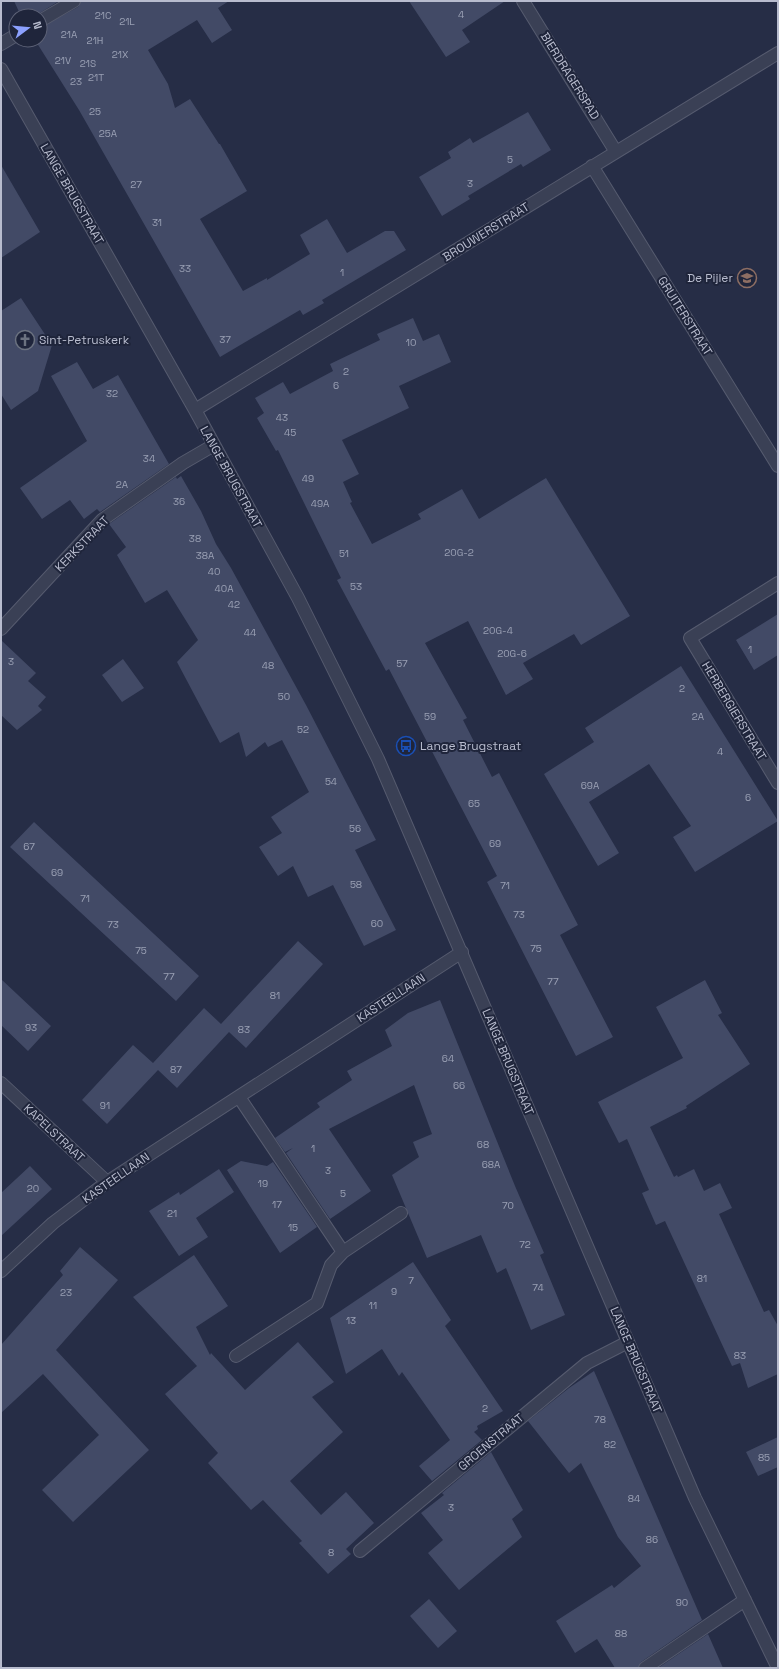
<svg xmlns="http://www.w3.org/2000/svg" width="779" height="1669" viewBox="0 0 779 1669" font-family="'Space Grotesk',sans-serif">
	<style>
		.building { fill: #424a66 }
		.lines { fill: none; stroke-linecap: round; stroke-linejoin: round }
		.minor-casing { stroke: #565b6f; stroke-width: 14 }
		.minor { stroke: #3a4055; stroke-width: 12 }
		.labels { text-anchor: middle; dominant-baseline: central; stroke-width: 4; stroke-linejoin: round; paint-order: stroke }
		.number-label { font-size: 10px; fill: #9aa0b4 }
		.street-label { font-size: 12px; fill: #b8bcce; stroke: #1f253b }
		.poi-label { font-size: 12px; fill: #b8bcce; stroke: #1f253b; text-anchor: start }
	</style>
	<rect width="100%" height="100%" fill="#262d46"/>
	<path class="building" d="M14,1H59L35,16H21Z
		M81,1H229L218,8L232,30L212,43L197,20L148,50L168,84L175,108L190,99L219,144H220L247,191L200,219L243,291L267,278V280L310,254L300,235L327,219L347,253L385,231H394L406,250L322,300L324,303L303,315L300,310L220,357L79,110L35,40H40V28L78,7Z
		M409,1H505L462,30L470,42L446,57Z
		M528,112L551,150L523,167L521,164L468,196L470,199L442,216L419,177L451,158L448,152L470,138L473,143Z
		M1,165L40,232L1,258Z
		M21,298L52,345L38,391L11,410L1,394V311Z
		M413,318L423,341L439,334L451,362L399,386L409,408L342,440L359,474L343,482L352,502L350,503L372,544L421,519L418,514L462,489L479,519L546,478L630,616L581,645L574,634L523,663L533,679L506,695L468,621L425,643L467,718L463,720L492,777L499,773L578,925L560,935L613,1037L576,1056L487,882L497,876L389,669L386,671L337,580L341,578L278,450L276,451L257,418L264,413L255,398L283,382L290,394L333,371L330,364L380,340L377,334Z
		M77,362L93,389L118,375L169,464L100,512L97,509L84,519L70,500L42,519L20,488L87,441L51,376Z
		M181,476L201,511L216,544L231,568L306,705L376,840L355,850L396,930L364,946L333,885L308,897L293,866L278,876L259,847L282,833L271,817L309,792L282,740L268,747L265,742L246,757L239,732L220,743L177,662L198,640L167,590L145,603L117,555L126,547L109,524L176,477L177,479Z
		M778,614V655L754,670L736,640Z
		M1,640L36,673L28,681L46,697L38,706L42,710L17,730L1,715Z
		M123,659L144,688L122,702L102,675Z
		M681,666L778,821L695,872L673,837L691,826L649,764L589,802L619,853L598,866L544,774L594,742L585,728Z
		M34,822L199,976L176,1001L10,847Z
		M298,941L323,964L246,1048L229,1032L177,1088L158,1070L107,1124L82,1100L133,1045L153,1063L204,1008L221,1024Z
		M1,979L51,1026L28,1051L1,1025Z
		M705,980L722,1013L718,1015L750,1064L686,1106L687,1108L650,1127L674,1177L677,1175L678,1177L694,1169L704,1191L720,1183L732,1208L719,1214L764,1312L769,1310L778,1326V1374L748,1388L740,1363L732,1366L665,1221L656,1225L642,1193L649,1190L627,1139L619,1143L598,1102L683,1058L656,1007Z
		M440,1000L515,1186L544,1253L540,1255L565,1315L531,1330L506,1268L497,1273L481,1235L427,1258L392,1175L419,1157L413,1142L432,1134L414,1085L329,1129L371,1191L330,1219L286,1153L293,1148L285,1152L275,1138L320,1107L317,1103L352,1080L347,1071L392,1046L385,1030L408,1013Z
		M241,1161L267,1166L273,1162L317,1227L280,1253L227,1170Z
		M30,1166L52,1189L1,1236V1193Z
		M219,1169L234,1192L196,1218L208,1237L179,1256L149,1211L179,1192L180,1195Z
		M80,1247L118,1280L56,1350L149,1450L73,1522L42,1490L99,1435L43,1374L1,1413V1345L63,1275L60,1271Z
		M194,1255L228,1306L196,1327L210,1355L211,1353L245,1390L298,1342L334,1382L312,1397L343,1432L290,1481L321,1515L346,1492L374,1523L346,1549L351,1554L328,1574L299,1543L302,1541L263,1500L251,1510L208,1463L218,1453L165,1394L197,1366L133,1297Z
		M413,1262L451,1320L445,1326L503,1411L477,1426L478,1429L474,1432L482,1440L432,1481L419,1466L450,1440L402,1372L399,1376L382,1349L346,1374L330,1318Z
		M594,1371L702,1620L641,1662L638,1668H615L597,1639L575,1653L556,1621L612,1585L614,1588L641,1566L618,1537L581,1463L569,1473L528,1421L569,1388Z
		M778,1437V1467L758,1476L746,1452Z
		M491,1452L523,1510L512,1519L522,1537L459,1590L428,1553L443,1540L421,1513L444,1495L442,1493Z
		M429,1599L457,1631L438,1648L410,1616Z
		M708,1634L723,1668H658Z"/>
	<g class="lines">
		<g class="minor-casing">
			<path id="minor" d="M523,1L616,152
				M40,21L74,1
				M1,44L16,35
				M1,69L195,410L298,598L378,759L695,1498L778,1668
				M592,166L778,466
				M195,410L778,53
				M778,583L690,638L778,783
				M1,629L102,520L183,463L214,445
				M1,1083L107,1182
				M239,1097L343,1252
				M1,1271L53,1223L107,1182L462,952
				M236,1356L317,1303L331,1265L343,1252L401,1213
				M360,1551L587,1363L628,1342
				M645,1668L745,1600"/>
		</g>
		<use href="#minor" class="minor"/>
	</g>
	<defs>
		<g id="school-ring" transform="scale(1)"><circle r="9.5" fill="#1f253b" stroke="#8d6e63" stroke-width="1.5"/><path d="M0-5L7-2L0 1L-7-2ZM-4 1L0 2.5L4 1V4Q0 6-4 4Z" fill="#8d6e63"/></g>
		<g id="church-ring" transform="scale(1)"><circle r="9.5" fill="#1f253b" stroke="#6b7280" stroke-width="1.5"/><path d="M-1.2-6h2.4v3.5h3.3v2.4h-3.3V6h-2.4V-.1h-3.3v-2.4h3.3Z" fill="#6b7280"/></g>
		<g id="bus-ring" transform="scale(1)"><circle r="9.5" fill="#1f253b" stroke="#1a4fb4" stroke-width="1.5"/><path d="M-5-6H5V4H4V6H2V4H-2V6H-4V4H-5ZM-3.5-4V0h7V-4ZM-3.5 1.2v1.5H-2V1.2ZM2 1.2v1.5H3.5V1.2Z" fill="#1a4fb4"/></g>
	</defs>
	<g fill-rule="evenodd">
		<use href="#school-ring" x="747" y="278"/>
		<use href="#church-ring" x="25" y="340"/>
		<use href="#bus-ring" x="406" y="746"/>
	</g>
	<g class="labels">
		<g class="number-label">
			<text x="461" y="14">4</text>
			<text x="103" y="15">21C</text>
			<text x="127" y="21">21L</text>
			<text x="69" y="34">21A</text>
			<text x="95" y="40">21H</text>
			<text x="120" y="54">21X</text>
			<text x="63" y="60">21V</text>
			<text x="88" y="63">21S</text>
			<text x="96" y="77">21T</text>
			<text x="76" y="81">23</text>
			<text x="95" y="111">25</text>
			<text x="108" y="133">25A</text>
			<text x="510" y="159">5</text>
			<text x="470" y="183">3</text>
			<text x="136" y="184">27</text>
			<text x="157" y="222">31</text>
			<text x="185" y="268">33</text>
			<text x="342" y="272">1</text>
			<text x="225" y="339">37</text>
			<text x="411" y="342">10</text>
			<text x="346" y="371">2</text>
			<text x="336" y="385">6</text>
			<text x="112" y="393">32</text>
			<text x="282" y="417">43</text>
			<text x="290" y="432">45</text>
			<text x="149" y="458">34</text>
			<text x="308" y="478">49</text>
			<text x="122" y="484">2A</text>
			<text x="179" y="501">36</text>
			<text x="320" y="503">49A</text>
			<text x="195" y="538">38</text>
			<text x="459" y="552">20G-2</text>
			<text x="344" y="553">51</text>
			<text x="205" y="555">38A</text>
			<text x="214" y="571">40</text>
			<text x="356" y="586">53</text>
			<text x="224" y="588">40A</text>
			<text x="234" y="604">42</text>
			<text x="498" y="630">20G-4</text>
			<text x="250" y="632">44</text>
			<text x="750" y="649">1</text>
			<text x="512" y="653">20G-6</text>
			<text x="11" y="661">3</text>
			<text x="402" y="663">57</text>
			<text x="268" y="665">48</text>
			<text x="682" y="688">2</text>
			<text x="284" y="696">50</text>
			<text x="430" y="716">59</text>
			<text x="698" y="716">2A</text>
			<text x="303" y="729">52</text>
			<text x="720" y="751">4</text>
			<text x="331" y="781">54</text>
			<text x="590" y="785">69A</text>
			<text x="748" y="797">6</text>
			<text x="474" y="803">65</text>
			<text x="355" y="828">56</text>
			<text x="495" y="843">69</text>
			<text x="29" y="846">67</text>
			<text x="57" y="872">69</text>
			<text x="356" y="884">58</text>
			<text x="505" y="885">71</text>
			<text x="85" y="898">71</text>
			<text x="519" y="914">73</text>
			<text x="377" y="923">60</text>
			<text x="113" y="924">73</text>
			<text x="536" y="948">75</text>
			<text x="141" y="950">75</text>
			<text x="169" y="976">77</text>
			<text x="553" y="981">77</text>
			<text x="275" y="995">81</text>
			<text x="31" y="1027">93</text>
			<text x="244" y="1029">83</text>
			<text x="448" y="1058">64</text>
			<text x="176" y="1069">87</text>
			<text x="459" y="1085">66</text>
			<text x="105" y="1105">91</text>
			<text x="483" y="1144">68</text>
			<text x="313" y="1148">1</text>
			<text x="491" y="1164">68A</text>
			<text x="328" y="1170">3</text>
			<text x="263" y="1183">19</text>
			<text x="33" y="1188">20</text>
			<text x="343" y="1193">5</text>
			<text x="277" y="1204">17</text>
			<text x="508" y="1205">70</text>
			<text x="172" y="1213">21</text>
			<text x="293" y="1227">15</text>
			<text x="525" y="1244">72</text>
			<text x="702" y="1278">81</text>
			<text x="411" y="1280">7</text>
			<text x="538" y="1287">74</text>
			<text x="394" y="1291">9</text>
			<text x="66" y="1292">23</text>
			<text x="373" y="1305">11</text>
			<text x="351" y="1320">13</text>
			<text x="740" y="1355">83</text>
			<text x="485" y="1408">2</text>
			<text x="600" y="1419">78</text>
			<text x="610" y="1444">82</text>
			<text x="764" y="1457">85</text>
			<text x="634" y="1498">84</text>
			<text x="451" y="1507">3</text>
			<text x="652" y="1539">86</text>
			<text x="331" y="1552">8</text>
			<text x="682" y="1602">90</text>
			<text x="621" y="1633">88</text>
		</g>
		<g class="street-label">
			<text transform="translate(570 76) rotate(58)">BIERDRAGERSPAD</text>
			<text transform="translate(72 194) rotate(60)">LANGE BRUGSTRAAT</text>
			<text transform="translate(486 232) rotate(-32)">BROUWERSTRAAT</text>
			<text transform="translate(685 316) rotate(58)">GRUITERSTRAAT</text>
			<text transform="translate(231 477) rotate(61)">LANGE BRUGSTRAAT</text>
			<text transform="translate(82 544) rotate(-46)">KERKSTRAAT</text>
			<text transform="translate(734 711) rotate(59)">HERBERGIERSTRAAT</text>
			<text transform="translate(391 998) rotate(-33)">KASTEELLAAN</text>
			<text transform="translate(508 1062) rotate(67)">LANGE BRUGSTRAAT</text>
			<text transform="translate(54 1133) rotate(43)">KAPELSTRAAT</text>
			<text transform="translate(116 1178) rotate(-35)">KASTEELLAAN</text>
			<text transform="translate(636 1360) rotate(67)">LANGE BRUGSTRAAT</text>
			<text transform="translate(491 1442) rotate(-40)">GROENSTRAAT</text>
		</g>
		<g class="poi-label">
			<text x="733" y="278" text-anchor="end">De Pijler</text>
			<text x="39" y="340">Sint-Petruskerk</text>
			<text x="420" y="746">Lange Brugstraat</text>
		</g>
	</g>
	<rect width="779" height="1669" fill="none" stroke="#b8bcce" stroke-width="4"/>
	<g transform="translate(28 28) rotate(74)"><circle r="19" fill="#1f253b" stroke="#5c6176"/>
	<path d="M0-3L7 15L0 10L-7 15Z" fill="#8ca1ff"/>
	<text y="-6" font-size="11" font-weight="bold" text-anchor="middle" fill="#b8bcce">N</text>
	</g>
</svg>
